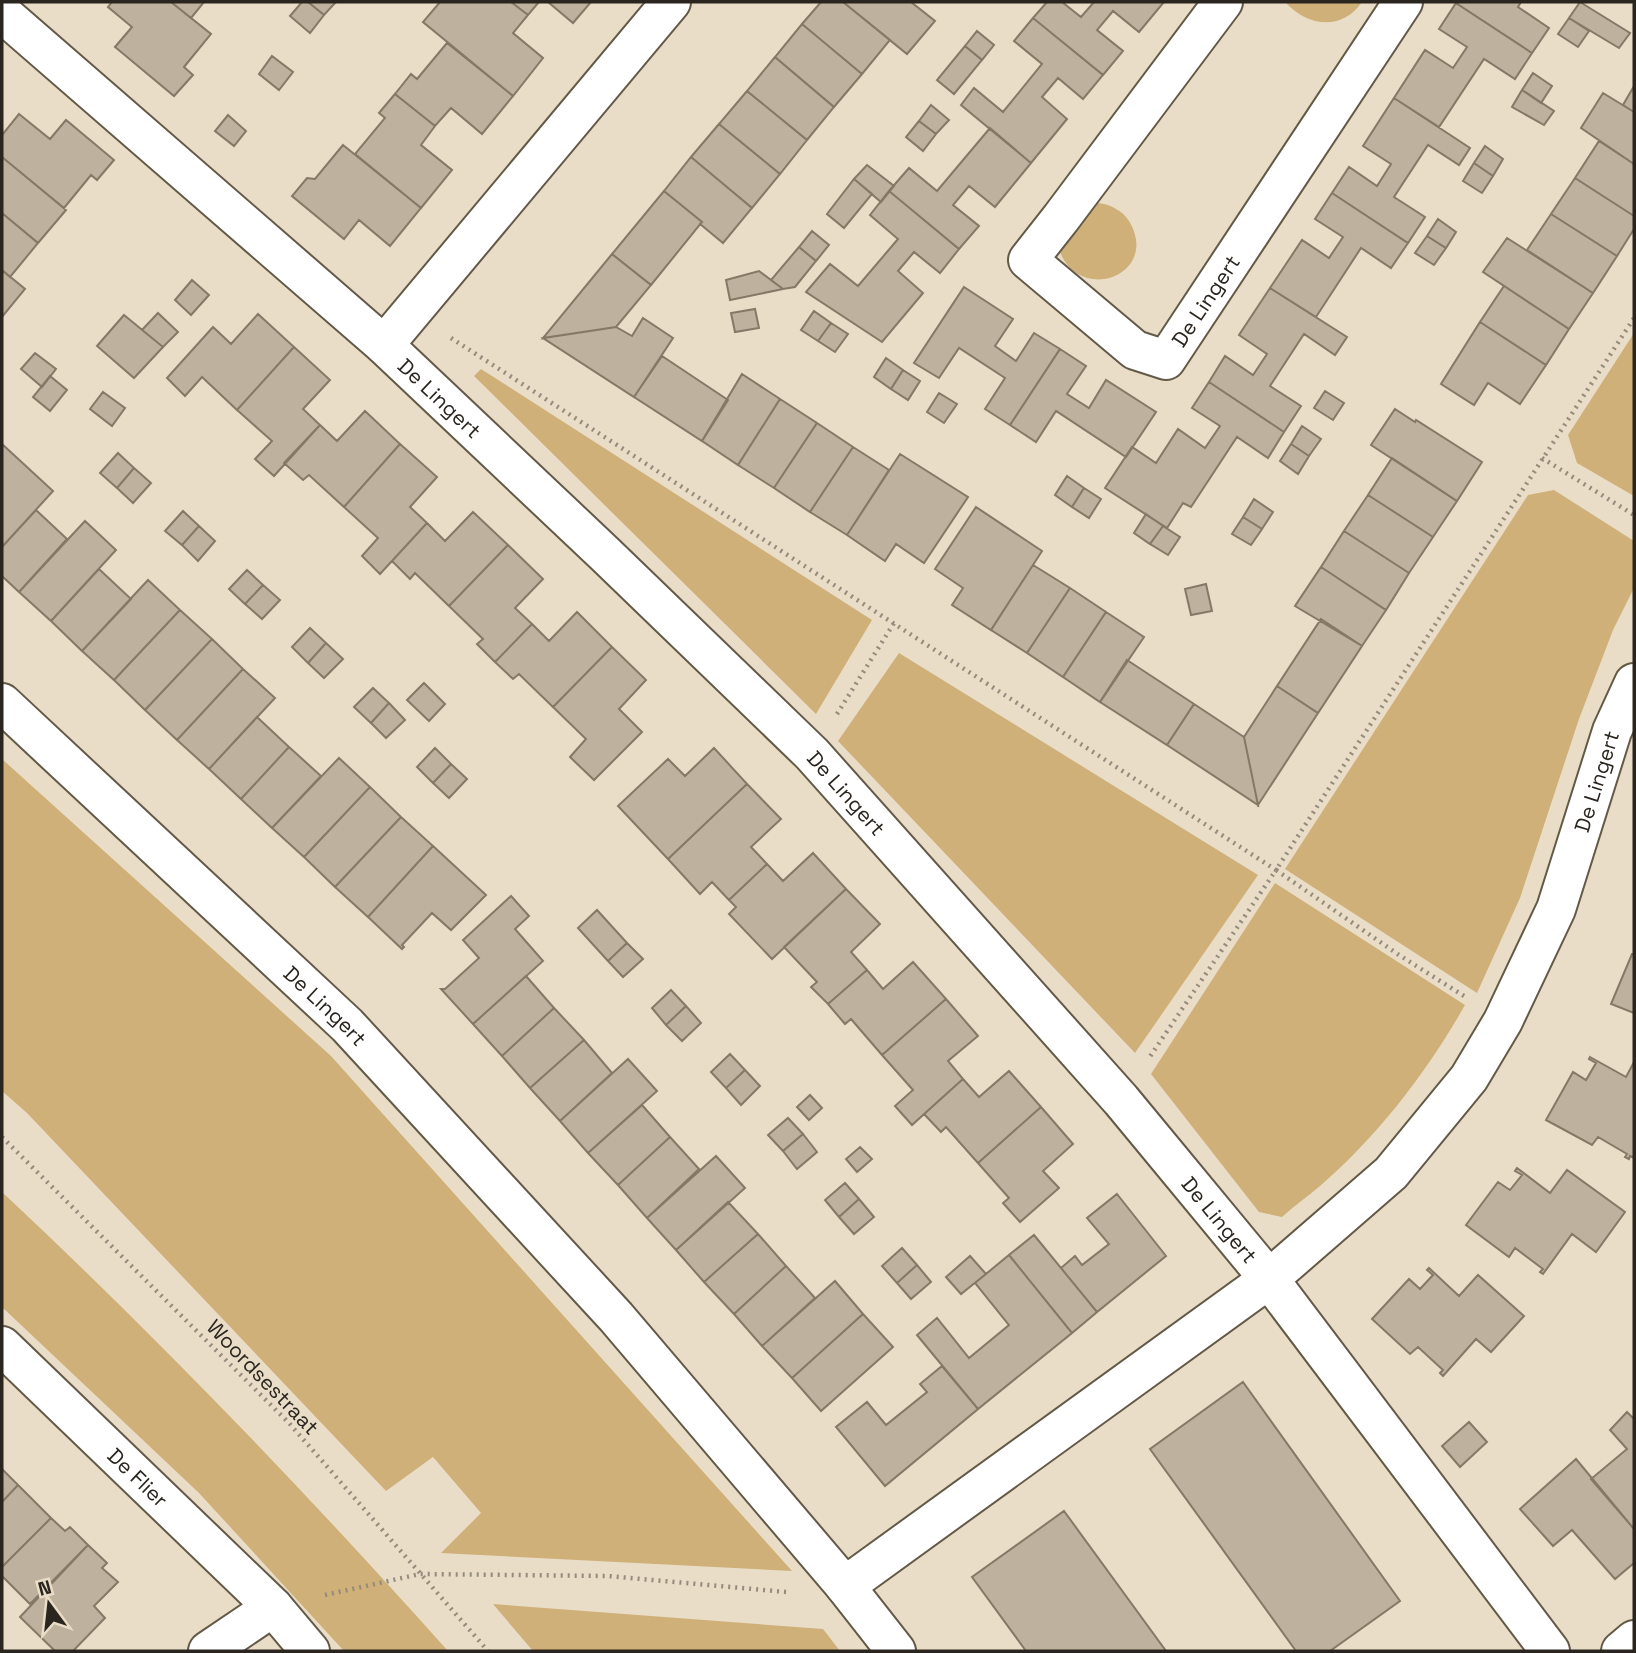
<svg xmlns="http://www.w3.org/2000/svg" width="1636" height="1653" viewBox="0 0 1636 1653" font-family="'Space Grotesk',sans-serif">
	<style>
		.green { fill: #d0b079 }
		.building { fill: #beb29e; stroke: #847966; stroke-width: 2 }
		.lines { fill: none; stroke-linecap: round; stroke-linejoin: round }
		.minor-casing { stroke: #635947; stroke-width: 42 }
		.path { stroke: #948b7c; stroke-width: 4.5; stroke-dasharray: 2 5; stroke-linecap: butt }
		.minor { stroke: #fff; stroke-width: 38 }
		.labels { text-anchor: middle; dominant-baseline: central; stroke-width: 5; stroke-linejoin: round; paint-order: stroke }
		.street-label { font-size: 21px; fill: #2a251e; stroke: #e9ddc8 }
	</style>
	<rect width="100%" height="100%" fill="#e9ddc8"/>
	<path class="green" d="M1285,2H1362C1341,32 1307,26 1285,2Z
		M1098,203C1110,204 1123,211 1129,221C1162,276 1075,307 1058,246L1088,205Z
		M1634,333V496L1577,463L1568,435Z
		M481,369L872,620L816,714L474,376Z
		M1554,490L1634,541V588L1613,630L1579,719L1520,898L1477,993L1285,869L1528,495Z
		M899,653L1258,875L1135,1053L838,741Z
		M2,759L331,1056L792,1571L441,1553L481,1513L433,1457L386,1491L27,1113L2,1091Z
		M1275,883L1465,1005C1427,1072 1378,1136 1320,1186C1307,1197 1294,1206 1282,1217L1259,1212L1151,1074Z
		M2,1192C158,1338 306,1492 448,1651H344L199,1493L2,1307Z
		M493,1604L823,1629L840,1651H533Z"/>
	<path class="building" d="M112,2H171L211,34L184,67L193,75L174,96L115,47L132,27L108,7Z
		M171,2H204L191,18Z
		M302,2H308L324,15L310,33L290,16Z
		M308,2H336L324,15Z
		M440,2H511L528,15L513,33L543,58L513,96L423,22Z
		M511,2H539L528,15Z
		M548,2H591L573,23Z
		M821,2H843L890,40L862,74L802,24Z
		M843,2H911L935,21L907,54Z
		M1047,2H1062L1081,17L1094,2H1164L1139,32L1113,11L1097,30L1123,51L1103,75L1033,18Z
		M1457,2H1521L1518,7L1549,28L1532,53L1456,3Z
		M1580,2L1630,33L1619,48L1569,18Z
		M1456,3L1532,53L1515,79L1484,59L1439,127L1394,98L1425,50L1453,68L1467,47L1439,29Z
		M1033,18L1103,75L1083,99L1058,78L1042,97L1067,119L1031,163L961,105L974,88L1003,112L1042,64L1014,41Z
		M1569,18L1589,31L1578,47L1558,34Z
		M802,24L862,74L834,107L775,57Z
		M977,31L994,45L982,60L965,46Z
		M447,43L513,96L482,134L451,108L435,126L395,94L411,74L417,79Z
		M965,46L982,60L954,94L937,80Z
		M272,56L293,72L279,90L259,74Z
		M775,57L834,107L807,140L747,91Z
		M1533,73L1552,86L1541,103L1522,90Z
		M1634,86V112L1623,105Z
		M1522,90L1554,111L1544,125L1512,107Z
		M747,91L807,140L780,174L719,124Z
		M1603,93L1634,112V164L1581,128Z
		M395,94L435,126L421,145L452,170L421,208L355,154L385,118L379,113Z
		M1394,98L1470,148L1459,165L1428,145L1394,197L1425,217L1408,243L1332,193L1349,167L1377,186L1391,164L1363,146Z
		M931,105L949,120L936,134L919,121Z
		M19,114L50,139L66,120L114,160L97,180L91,175L64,208L2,157V135Z
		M228,115L246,131L234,146L215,131Z
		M919,121L936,134L923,151L906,137Z
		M719,124L780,174L752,208L691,157Z
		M990,128L1031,163L995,207L969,186L953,205L979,226L959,249L889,191L909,168L937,191Z
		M1599,141L1634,164V216L1575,178Z
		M343,145L421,208L390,246L359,220L344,239L292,196L307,178L315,179Z
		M1485,146L1503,159L1493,176L1474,163Z
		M2,157L66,210L38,243L2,213Z
		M691,157L752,208L723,243L700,224L702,222L664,191Z
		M1474,163L1493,176L1482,193L1463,181Z
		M867,165L894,186L881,202L854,179Z
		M1575,178L1634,216V229L1617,256L1551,214Z
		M854,179L872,194L844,228L827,214Z
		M664,191L702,222L651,285L612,254Z
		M889,191L959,249L940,273L914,252L898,271L923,293L882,342L806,292L830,264L858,286L898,239L870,215Z
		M1332,193L1408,243L1391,268L1361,248L1316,317L1270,288L1302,240L1329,258L1343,237L1315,219Z
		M2,213L38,243L10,277L2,270Z
		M1551,214L1617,256L1593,293L1527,250Z
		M1438,219L1456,232L1446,248L1427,236Z
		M812,231L829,245L816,261L799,247Z
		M1427,236L1446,248L1434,265L1415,253Z
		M1507,238L1593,293L1569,329L1483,272Z
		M799,247L816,261L795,287L783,289L771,280Z
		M612,254L651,285L616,327L543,338Z
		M2,270L25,289L2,317Z
		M759,271L783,289L730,300L726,280Z
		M192,280L209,295L191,315L175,300Z
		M1504,286L1569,329L1546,365L1480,322Z
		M964,287L1013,319L995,346L1016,361L1034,333L1060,349L1010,425L985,409L1005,378L959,348L939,378L914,363Z
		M1270,288L1347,337L1335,355L1304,334L1270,386L1301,406L1284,432L1209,382L1225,356L1253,375L1267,354L1239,335Z
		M755,309L759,328L735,332L731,313Z
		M814,311L831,323L818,341L801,330Z
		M158,313L178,332L163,347L142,330Z
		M258,314L294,347L237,410L202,377L185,396L167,378L213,327L231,344Z
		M124,315L163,347L134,378L97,346Z
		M643,318L673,338L634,397L543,338L616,327L632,336Z
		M1480,322L1546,365L1520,404L1488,383L1474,405L1441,384Z
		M831,323L848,334L835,352L818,341Z
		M294,347L330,380L303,409L320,425L274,476L255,459L272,441L237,410Z
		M1060,349L1086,366L1067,394L1089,408L1106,380L1156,412L1126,457L1056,411L1036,442L1010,425Z
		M35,353L56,369L42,387L21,369Z
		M662,356L728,400L702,441L634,397Z
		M886,358L903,370L891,389L874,377Z
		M903,370L920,381L908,400L891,389Z
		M742,374L780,399L738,465L702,441Z
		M50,376L67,390L50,411L33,397Z
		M1209,382L1284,432L1268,458L1237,437L1191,507L1183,503L1167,528L1105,488L1132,447L1156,463L1178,429L1205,448L1220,426L1192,408Z
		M1325,391L1344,403L1333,420L1314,408Z
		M103,392L125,408L112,426L90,409Z
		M939,393L957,404L944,423L927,412Z
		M780,399L817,423L774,488L738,465Z
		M1395,409L1415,422L1416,420L1482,462L1457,501L1371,445Z
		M365,411L400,444L344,507L309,475L303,480L284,463L320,425L337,441Z
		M817,423L853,447L810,512L774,488Z
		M1302,426L1321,439L1309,456L1291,444Z
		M2,444L53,491L2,547Z
		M400,444L437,477L410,507L427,523L380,574L362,556L378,538L344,507Z
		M1291,444L1309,456L1298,474L1280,461Z
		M853,447L889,470L847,535L810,512Z
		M118,453L134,468L117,488L100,473Z
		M900,454L968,497L924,563L896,544L885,561L847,535Z
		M1392,458L1457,501L1433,537L1368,495Z
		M134,468L151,483L133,503L117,488Z
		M1067,476L1084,488L1072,507L1055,495Z
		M1084,488L1101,499L1089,518L1072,507Z
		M1368,495L1433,537L1409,573L1344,531Z
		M1254,499L1273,512L1262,529L1243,517Z
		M976,507L1042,551L991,630L952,605L963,588L935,569Z
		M36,510L67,539L19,592L2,576V547Z
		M183,511L199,526L182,545L165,531Z
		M473,512L508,545L449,606L415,573L410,579L392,561L427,523L445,541Z
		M1146,514L1163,526L1150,544L1134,533Z
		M1243,517L1262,529L1251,545L1232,534Z
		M85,521L116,550L51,621L19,592Z
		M199,526L215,541L198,561L182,545Z
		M1163,526L1180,537L1168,555L1150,544Z
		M1344,531L1409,573L1386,610L1321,567Z
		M508,545L543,579L515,608L532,624L495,662L477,644L483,639L449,606Z
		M1033,565L1070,588L1027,653L991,630Z
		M1321,567L1386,610L1362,646L1295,606Z
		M99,569L131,599L82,651L51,621Z
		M247,570L263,585L245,604L229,589Z
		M148,580L180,610L114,680L82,651Z
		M1206,584L1212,611L1191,615L1185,589Z
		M263,585L280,600L262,619L245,604Z
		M1070,588L1106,612L1063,677L1027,653Z
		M180,610L212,639L145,710L114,680Z
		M577,612L612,647L553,707L519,674L513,679L495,662L532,624L549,641Z
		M1106,612L1144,637L1100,702L1063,677Z
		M1321,619L1362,646L1318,713L1277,686Z
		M310,628L326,643L308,663L292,647Z
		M212,639L243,669L177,740L145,710Z
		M326,643L343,659L324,678L308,663Z
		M612,647L646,680L619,709L642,732L594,780L570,757L586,739L553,707Z
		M1127,660L1194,704L1167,745L1100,702Z
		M243,669L275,698L209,769L177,740Z
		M424,683L445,704L429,721L407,700Z
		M1277,686L1318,713L1258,805L1244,737Z
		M373,688L389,703L371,723L354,707Z
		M389,703L405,720L386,738L371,723Z
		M1194,704L1244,737L1258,805L1167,745Z
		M257,717L289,747L241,799L209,769Z
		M289,747L321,776L272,828L241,799Z
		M435,748L451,764L433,783L417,767Z
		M714,748L747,784L668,859L618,806L668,759L685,776Z
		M339,758L370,787L304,857L272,828Z
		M451,764L467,779L449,798L433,783Z
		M747,784L781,819L751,847L767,864L729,900L712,882L700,894L668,859Z
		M370,787L401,817L335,887L304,857Z
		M401,817L433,846L368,917L335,887Z
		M433,846L486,895L451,930L432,913L402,945L404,947L402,949L368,917Z
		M813,853L846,889L772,959L729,914L736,907L729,900L767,864L783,881Z
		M846,889L880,924L851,952L867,970L828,1004L811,987L817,982L784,947Z
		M511,896L529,916L515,929L543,961L473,1024L441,989H445L479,958L463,940Z
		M597,910L627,943L608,961L578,928Z
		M627,943L643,959L623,977L608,961Z
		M1632,954H1634V1013L1611,1004Z
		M913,962L946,999L882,1055L851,1019L845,1024L828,1004L867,970L883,989Z
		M526,976L554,1008L502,1056L473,1024Z
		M671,990L686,1006L666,1025L652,1008Z
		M946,999L978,1036L948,1061L963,1079L912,1125L895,1106L913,1090L882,1055Z
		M686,1006L701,1023L682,1041L666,1025Z
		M554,1008L584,1040L530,1088L502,1056Z
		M584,1040L612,1073L560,1121L530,1088Z
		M730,1054L745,1070L726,1088L711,1072Z
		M1590,1057L1626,1077L1634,1062V1158L1630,1156L1629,1159L1625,1157L1627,1154L1598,1137L1592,1145L1546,1120L1573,1072L1586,1080L1596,1063L1589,1059Z
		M628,1059L657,1091L588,1153L560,1121Z
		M745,1070L760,1086L741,1105L726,1088Z
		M1009,1071L1041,1107L978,1163L946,1127L941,1132L924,1114L963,1079L979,1097Z
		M810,1095L822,1108L809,1120L797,1107Z
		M642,1105L670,1137L618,1185L588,1153Z
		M1041,1107L1073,1144L1043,1171L1059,1188L1020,1222L1003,1203L1009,1198L978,1163Z
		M788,1118L803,1134L783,1151L768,1135Z
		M803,1134L817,1152L797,1169L783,1151Z
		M670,1137L699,1169L647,1218L618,1185Z
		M860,1147L872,1159L857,1172L846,1159Z
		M716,1156L745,1188L676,1250L647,1218Z
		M1517,1168L1550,1193L1567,1170L1625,1212L1596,1252L1572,1234L1543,1274L1540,1272L1543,1269L1515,1248L1509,1257L1466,1225L1498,1182L1510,1190L1522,1175L1515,1171Z
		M845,1183L859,1199L839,1217L825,1200Z
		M1117,1194L1166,1256L1097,1312L1061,1268L1075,1256L1082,1265L1109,1244L1087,1218Z
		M859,1199L874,1217L854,1234L839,1217Z
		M728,1202L758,1234L704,1282L676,1250Z
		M758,1234L786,1266L734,1314L704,1282Z
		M1034,1235L1097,1312L1072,1333L1009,1255Z
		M902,1248L917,1265L897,1283L882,1266Z
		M1009,1255L1072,1333L978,1409L917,1335L937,1318L969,1358L1009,1325L975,1283Z
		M970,1256L986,1274L961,1294L946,1277Z
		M917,1265L931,1282L911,1299L897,1283Z
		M786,1266L815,1298L762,1346L734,1314Z
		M1429,1268L1459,1296L1478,1275L1524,1316L1491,1352L1476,1339L1443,1376L1440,1373L1443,1370L1418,1347L1410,1354L1372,1319L1409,1279L1420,1289L1433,1275L1427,1270Z
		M835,1281L863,1314L792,1378L762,1346Z
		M863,1314L893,1347L821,1411L792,1378Z
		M942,1366L978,1409L885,1486L836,1427L867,1402L886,1425L927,1392L920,1384Z
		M1243,1382L1400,1601L1330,1651H1296L1150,1449Z
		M1627,1412L1634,1419V1529L1591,1479L1627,1449L1610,1430Z
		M1469,1422L1487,1442L1460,1467L1442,1446Z
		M1576,1459L1634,1529V1563L1615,1579L1572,1530L1553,1546L1520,1509Z
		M2,1469L18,1485L2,1502Z
		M18,1485L51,1518L2,1567V1502Z
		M1064,1511L1166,1651H1026L972,1577Z
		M51,1518L65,1531L70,1527L88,1545L30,1604L2,1576V1567Z
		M88,1545L107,1563L102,1568L118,1582L94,1606L105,1618L73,1651H55L20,1617Z"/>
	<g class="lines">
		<g class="minor-casing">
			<g id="minor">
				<path id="s1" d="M1223,2L1061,218L1028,260L1135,350L1166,360L1403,2"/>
				<path id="s2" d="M2,13L384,345L606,555L812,754L1121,1100L1269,1279L1550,1651"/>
				<path d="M384,345L671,2"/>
				<path id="s3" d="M2,703L347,1025L616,1317L845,1586L896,1651"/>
				<path id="s4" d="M2,1346L273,1607L310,1651"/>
				<path id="s5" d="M845,1586L1269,1279L1391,1173L1469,1078L1503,1021L1556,909L1612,731L1634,683"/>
				<path d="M208,1651L273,1607"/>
				<path d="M1621,1651L1634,1640"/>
			</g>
		</g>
		<path class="path" d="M451,338L1276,870L1149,1058
			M1542,458L1634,515
			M837,714L894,623
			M1464,996L1399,955L1276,870L1634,318
			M2,1137L289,1423L488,1651
			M325,1595L420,1574L608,1576L786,1592"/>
		<use href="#minor" class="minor"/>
	</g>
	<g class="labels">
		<g class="street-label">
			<text stroke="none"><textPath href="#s1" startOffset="567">De Lingert</textPath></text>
			<text stroke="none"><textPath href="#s2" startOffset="583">De Lingert</textPath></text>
			<text stroke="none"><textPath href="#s5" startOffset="1132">De Lingert</textPath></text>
			<text stroke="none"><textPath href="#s2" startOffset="1150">De Lingert</textPath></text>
			<text stroke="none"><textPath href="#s3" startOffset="443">De Lingert</textPath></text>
			<text stroke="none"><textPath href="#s2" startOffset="1717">De Lingert</textPath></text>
			<text transform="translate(263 1377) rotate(46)">Woordsestraat</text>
			<text stroke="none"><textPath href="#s4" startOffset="189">De Flier</textPath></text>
		</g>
	</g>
	<rect width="1636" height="1653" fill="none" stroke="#2a251e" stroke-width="7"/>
	<g transform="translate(49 1604) rotate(345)" stroke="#e9ddc8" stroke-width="5" paint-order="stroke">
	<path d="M0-5L12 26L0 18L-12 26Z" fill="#2a251e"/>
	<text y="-10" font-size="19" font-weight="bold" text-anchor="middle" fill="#2a251e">N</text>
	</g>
</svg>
